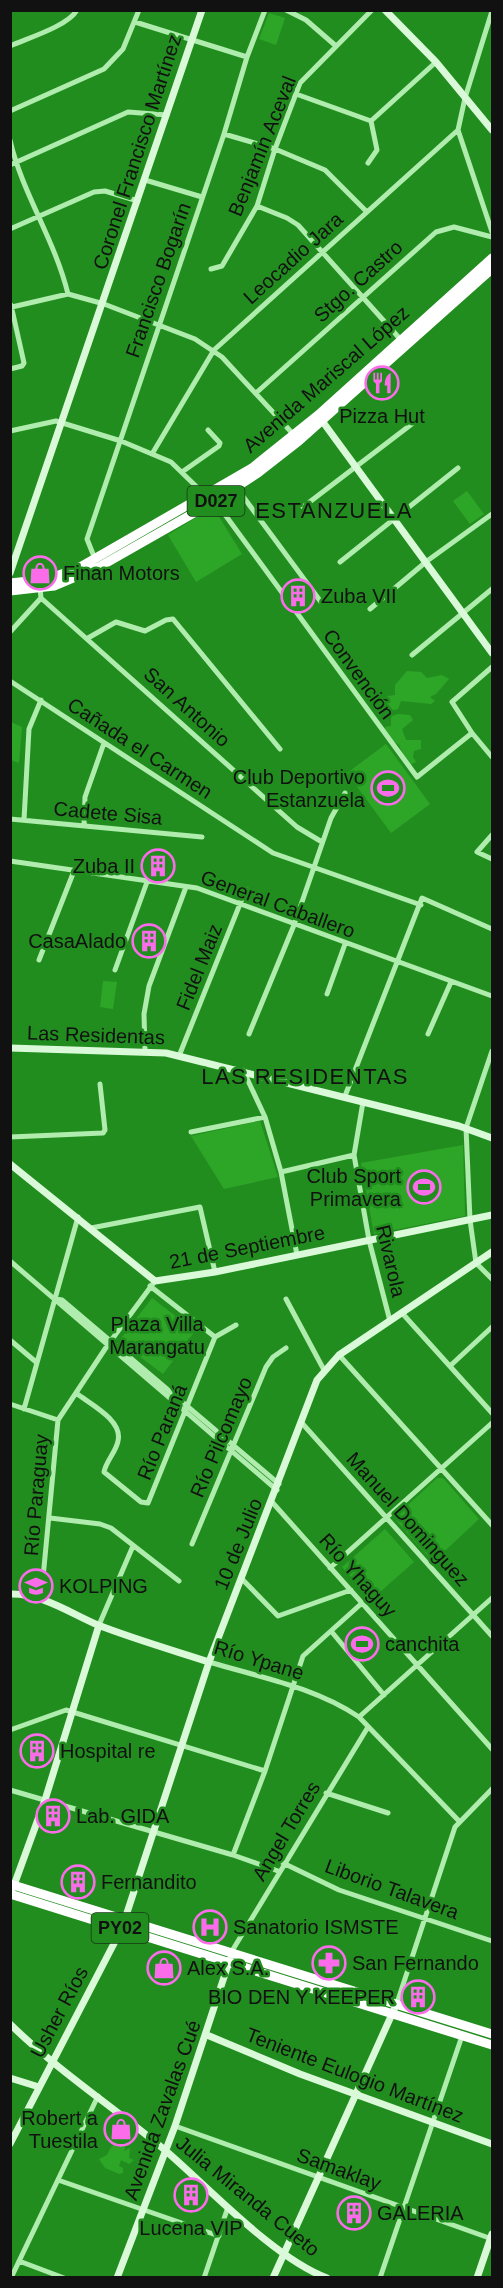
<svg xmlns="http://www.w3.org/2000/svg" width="503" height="2288" viewBox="0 0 503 2288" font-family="Helvetica,sans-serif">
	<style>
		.green { fill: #2da628 }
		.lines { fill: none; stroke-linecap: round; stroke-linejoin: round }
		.street { stroke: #afecad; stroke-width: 5 }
		.secondary { stroke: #daf9d9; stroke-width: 7 }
		.highway { stroke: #fff; stroke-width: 9 }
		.labels { text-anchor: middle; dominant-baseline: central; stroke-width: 5; stroke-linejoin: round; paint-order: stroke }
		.shield { fill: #228d1f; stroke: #163615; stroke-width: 1.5 }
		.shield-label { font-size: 18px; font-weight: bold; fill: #111 }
		.street-label { font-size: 20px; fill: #111; stroke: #228d1f }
		.poi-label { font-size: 20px; fill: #111; stroke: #228d1f; text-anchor: start }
		.park-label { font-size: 20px; fill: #111; stroke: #228d1f }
		.quarter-label { font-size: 22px; letter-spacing: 1.5px; fill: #111; stroke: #228d1f }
	</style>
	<rect width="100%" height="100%" fill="#228d1f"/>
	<path class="green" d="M269,13L285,18L276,45L259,39Z
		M467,491L484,514L470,524L453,501Z
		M213,507L242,554L196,582L168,535Z
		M407,671L421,672L427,678L442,675L449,679L436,694L430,697L435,701L431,704L401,701L398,709L383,713L379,704L388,696L395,695V685Z
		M398,714L410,715L413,720L402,729L406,740H421V749L414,751L413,757L416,762L408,766L399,745L383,734L385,727L391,726V716Z
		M11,722L22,727L19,763L11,760Z
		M386,744L430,804L391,833L347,773Z
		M103,981L117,982L113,1009L100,1007Z
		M260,1121L278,1177L224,1189L191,1136Z
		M463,1145L465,1216L374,1234L361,1163Z
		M152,1298L195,1331L163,1374L119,1341Z
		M437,1478H443L479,1519L433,1562L394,1518Z
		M385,1529L414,1562L371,1600L342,1567Z
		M362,1625L380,1649L363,1664L345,1640Z
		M124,2139L127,2141L124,2151L130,2148L129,2158L134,2160L129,2164L121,2160L119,2166L123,2168V2173L119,2174L105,2168L99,2159L107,2155L111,2147Z"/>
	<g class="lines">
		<path class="street" d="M286,10L306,20L336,46
			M135,22L247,57
			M10,46C28,38 68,26 77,10
			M296,94L371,121
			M10,111L104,69L123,49L139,10
			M371,121L436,62
			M458,130L492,232
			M224,134L275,149L325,170L367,212
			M10,140C22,193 55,240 68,294
			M368,163L377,150L371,121
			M10,165L128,112L167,115
			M145,180L202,197
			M257,206L287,218L298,225L401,340
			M10,229L94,192L105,191L138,201
			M211,269L222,266L257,206L275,149L300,83L372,10
			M12,307L68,294L104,304L195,339L222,357L294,435
			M10,369L22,366L24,363L11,305
			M256,393L436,232L454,227L492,237
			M10,431L56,421L121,441L171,462L206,496
			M152,454L214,350L458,130L465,98L492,11
			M182,472L219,446L220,443L208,430
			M236,487L321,602
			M215,501L417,777L472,733
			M303,507L421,417
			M95,559L87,539L224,134L247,57L265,10
			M340,562L458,468
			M40,588L41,598L297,827L322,842
			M370,609L427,561L492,514
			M10,632L41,598
			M88,638L116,622L145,631L166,620L173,619L280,749
			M412,655L492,589
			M492,667L452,702L472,733L492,757
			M10,681L273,853L421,905
			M10,819L202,837
			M24,820L29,729L41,700
			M84,826L85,797L104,743
			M492,835L477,852L492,859
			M10,861L197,888L492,996
			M39,960L74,871
			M115,970L147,882
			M327,994L345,944
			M249,1034L294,925L331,818L345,793
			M428,1034L451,982
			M145,1050L144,1014L149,986L186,887
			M492,1051L466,1128L470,1220L476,1263L492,1279
			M179,1056L246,889
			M243,1070L265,1117L281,1172L297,1255
			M345,1096L422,898L492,929
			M363,1102L354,1155L369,1240L390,1321
			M191,1132L265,1117
			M10,1137L103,1133L105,1130L100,1084
			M281,1172L354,1155
			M91,1228L200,1207L215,1272
			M10,1261L277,1490
			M150,1286L215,1337
			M56,1299L62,1300L279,1484
			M286,1299L324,1370
			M402,1313L492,1413
			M215,1337L236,1325
			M10,1340L36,1362
			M339,1355L492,1525
			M450,1366L492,1327
			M76,1393C90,1404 123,1420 118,1441C116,1452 106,1461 104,1472L141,1502L148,1503L215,1337
			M10,1404L58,1420
			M24,1409L78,1217
			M301,1422L492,1636
			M272,1502L492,1749
			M50,1518L100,1524L111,1528L179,1581
			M192,1544L266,1367L273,1357L286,1348
			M330,1568L492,1423
			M242,1579L278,1616L351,1590
			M41,1599L58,1420L107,1346L155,1281
			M99,1625L133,1546
			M331,1631L384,1695
			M209,1662C259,1677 315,1687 359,1717L459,1821
			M359,1717L492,1598
			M10,1730L66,1710L265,1771
			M10,1790L233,1855L278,1871
			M326,1793L388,1813
			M233,1855L265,1771L303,1656L362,1603
			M283,1863L339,1890L492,1941
			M232,1951L368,1727
			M397,2003L455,1827L492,1789
			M175,2126L492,2239
			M58,2180L219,2236
			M19,2261L64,2278
			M11,2278L98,2096
			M204,2278L228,2207
			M380,2278L462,2036"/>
		<path class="secondary" d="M385,10L436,62L492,130
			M320,418L492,653
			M10,573L202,10
			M10,1048L166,1053L459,1126L492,1138
			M10,1164L155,1281L215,1272L492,1215
			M10,1594C41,1593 70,1613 98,1625C134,1639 172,1650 209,1662
			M13,1888L45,1800L99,1625
			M10,2024C58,2071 115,2108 166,2151C210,2189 274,2258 327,2278
			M207,2035L300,2074L492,2144
			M10,2078L39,2087
			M10,2144L122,1928L209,1662L317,1380L339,1355L492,1252
			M117,2278L175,2126L230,1959
			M273,2278L397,2003
			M477,2278L492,2234"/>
		<path class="highway" d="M10,583L49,579L82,566L252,468L318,415L492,258
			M10,591L54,586L99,567L215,501L258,473L299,441L492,269
			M10,1884L492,2034
			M10,1894L492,2045"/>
	</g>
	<defs>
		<g id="restaurant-ring" transform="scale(1.725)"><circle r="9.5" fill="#228d1f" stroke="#fb6cea" stroke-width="1.5"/><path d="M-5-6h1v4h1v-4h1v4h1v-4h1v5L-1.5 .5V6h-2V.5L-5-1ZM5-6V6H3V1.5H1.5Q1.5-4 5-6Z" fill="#fb6cea"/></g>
		<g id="shop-ring" transform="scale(1.725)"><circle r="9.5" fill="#228d1f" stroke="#fb6cea" stroke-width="1.5"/><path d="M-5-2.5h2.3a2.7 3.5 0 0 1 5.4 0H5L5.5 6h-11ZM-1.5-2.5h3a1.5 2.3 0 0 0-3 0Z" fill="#fb6cea"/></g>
		<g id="building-ring" transform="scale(1.725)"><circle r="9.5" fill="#228d1f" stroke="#fb6cea" stroke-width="1.5"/><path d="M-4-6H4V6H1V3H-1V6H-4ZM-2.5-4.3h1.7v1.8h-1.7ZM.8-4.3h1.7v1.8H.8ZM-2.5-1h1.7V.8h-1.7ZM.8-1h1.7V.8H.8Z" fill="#fb6cea"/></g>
		<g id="stadium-ring" transform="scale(1.725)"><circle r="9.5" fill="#228d1f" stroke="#fb6cea" stroke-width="1.5"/><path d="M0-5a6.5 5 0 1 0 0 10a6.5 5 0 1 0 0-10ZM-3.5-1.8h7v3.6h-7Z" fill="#fb6cea"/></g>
		<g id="school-ring" transform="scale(1.725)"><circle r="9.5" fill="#228d1f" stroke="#fb6cea" stroke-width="1.5"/><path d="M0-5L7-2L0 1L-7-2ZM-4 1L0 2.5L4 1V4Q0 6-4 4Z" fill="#fb6cea"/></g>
		<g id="hospital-ring" transform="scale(1.725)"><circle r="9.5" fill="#228d1f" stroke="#fb6cea" stroke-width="1.5"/><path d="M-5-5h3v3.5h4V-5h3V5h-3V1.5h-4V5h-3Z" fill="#fb6cea"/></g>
		<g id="pharmacy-ring" transform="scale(1.725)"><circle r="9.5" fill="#228d1f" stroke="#fb6cea" stroke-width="1.5"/><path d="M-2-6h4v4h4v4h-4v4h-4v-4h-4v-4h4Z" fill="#fb6cea"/></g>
	</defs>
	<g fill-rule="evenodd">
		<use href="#restaurant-ring" x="382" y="383"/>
		<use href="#shop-ring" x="40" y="573"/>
		<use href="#building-ring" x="298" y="596"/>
		<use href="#stadium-ring" x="388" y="788"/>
		<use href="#building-ring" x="158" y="866"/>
		<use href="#building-ring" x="149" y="941"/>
		<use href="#stadium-ring" x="424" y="1187"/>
		<use href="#school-ring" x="36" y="1586"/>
		<use href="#stadium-ring" x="362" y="1644"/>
		<use href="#building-ring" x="37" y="1751"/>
		<use href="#building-ring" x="53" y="1816"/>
		<use href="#building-ring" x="78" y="1882"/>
		<use href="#hospital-ring" x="210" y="1927"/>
		<use href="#pharmacy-ring" x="329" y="1963"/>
		<use href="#shop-ring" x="164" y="1968"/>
		<use href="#building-ring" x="418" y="1997"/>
		<use href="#shop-ring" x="121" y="2129"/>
		<use href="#building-ring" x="191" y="2195"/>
		<use href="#building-ring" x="354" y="2213"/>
	</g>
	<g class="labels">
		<g class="shield">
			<rect x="187.5" y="486" width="57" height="30" rx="4.5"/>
			<rect x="91.5" y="1913" width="57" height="30" rx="4.5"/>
		</g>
		<g class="shield-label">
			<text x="216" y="501">D027</text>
			<text x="120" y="1928">PY02</text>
		</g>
		<g class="street-label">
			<text transform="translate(262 146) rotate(-68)">Benjamín Aceval</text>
			<text transform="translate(137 152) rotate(-72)">Coronel Francisco Martínez</text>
			<text transform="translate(293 258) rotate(-42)">Leocadio Jara</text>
			<text transform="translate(158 280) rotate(-71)">Francisco Bogarín</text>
			<text transform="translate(358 281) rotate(-42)">Stgo. Castro</text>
			<text transform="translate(326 379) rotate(-41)">Avenida Mariscal López</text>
			<text transform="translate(359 674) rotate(54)">Convención</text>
			<text transform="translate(187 707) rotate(42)">San Antonio</text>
			<text transform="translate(140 748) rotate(33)">Cañada el Carmen</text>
			<text transform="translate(108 813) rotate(5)">Cadete Sisa</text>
			<text transform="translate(278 904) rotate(20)">General Caballero</text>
			<text transform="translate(199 967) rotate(-68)">Fidel Maiz</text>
			<text transform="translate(96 1035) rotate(2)">Las Residentas</text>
			<text transform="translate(247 1247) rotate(-11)">21 de Septiembre</text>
			<text transform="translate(391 1261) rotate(77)">Rivarola</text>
			<text transform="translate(162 1432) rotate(-68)">Río Paraná</text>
			<text transform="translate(221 1437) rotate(-67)">Río Pilcomayo</text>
			<text transform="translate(36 1495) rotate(-85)">Río Paraguay</text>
			<text transform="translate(408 1519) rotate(48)">Manuel Dominguez</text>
			<text transform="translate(238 1544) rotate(-68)">10 de Julio</text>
			<text transform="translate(358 1575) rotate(48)">Río Yhaguy</text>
			<text transform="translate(259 1660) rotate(17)">Río Ypane</text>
			<text transform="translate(286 1831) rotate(-59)">Angel Torres</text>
			<text transform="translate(392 1889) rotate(20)">Liborio Talavera</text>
			<text transform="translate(59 2012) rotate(-62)">Usher Ríos</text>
			<text transform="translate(355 2075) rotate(21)">Teniente Eulogio Martínez</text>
			<text transform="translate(162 2110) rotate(-70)">Avenida Zavalas Cué</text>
			<text transform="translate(339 2169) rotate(20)">Samaklay</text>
			<text transform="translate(248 2196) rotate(39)">Julia Miranda Cueto</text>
		</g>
		<g class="poi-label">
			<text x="382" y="416" text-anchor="middle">Pizza Hut</text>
			<text x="63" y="573">Finan Motors</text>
			<text x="321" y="596">Zuba VII</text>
			<text x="365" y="777" text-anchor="end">Club Deportivo<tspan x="365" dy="23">Estanzuela</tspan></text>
			<text x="135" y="866" text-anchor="end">Zuba II</text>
			<text x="126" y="941" text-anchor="end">CasaAlado</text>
			<text x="401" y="1176" text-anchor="end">Club Sport<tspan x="401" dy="23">Primavera</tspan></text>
			<text x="59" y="1586">KOLPING</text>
			<text x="385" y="1644">canchita</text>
			<text x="60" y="1751">Hospital re</text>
			<text x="76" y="1816">Lab. GIDA</text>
			<text x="101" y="1882">Fernandito</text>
			<text x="233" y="1927">Sanatorio ISMSTE</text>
			<text x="352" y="1963">San Fernando</text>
			<text x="187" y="1968">Alex S.A.</text>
			<text x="395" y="1997" text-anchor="end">BIO DEN Y KEEPER</text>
			<text x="98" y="2118" text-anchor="end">Robert a<tspan x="98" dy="23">Tuestila</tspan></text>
			<text x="377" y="2213">GALERIA</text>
			<text x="191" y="2228" text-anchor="middle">Lucena VIP</text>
		</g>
		<g class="park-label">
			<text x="157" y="1324">Plaza Villa<tspan x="157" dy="23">Marangatu</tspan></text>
		</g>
		<g class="quarter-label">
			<text x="334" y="510">ESTANZUELA</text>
			<text x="305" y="1076">LAS RESIDENTAS</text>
		</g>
	</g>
	<rect width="503" height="2288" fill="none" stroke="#111111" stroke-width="24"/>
</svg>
